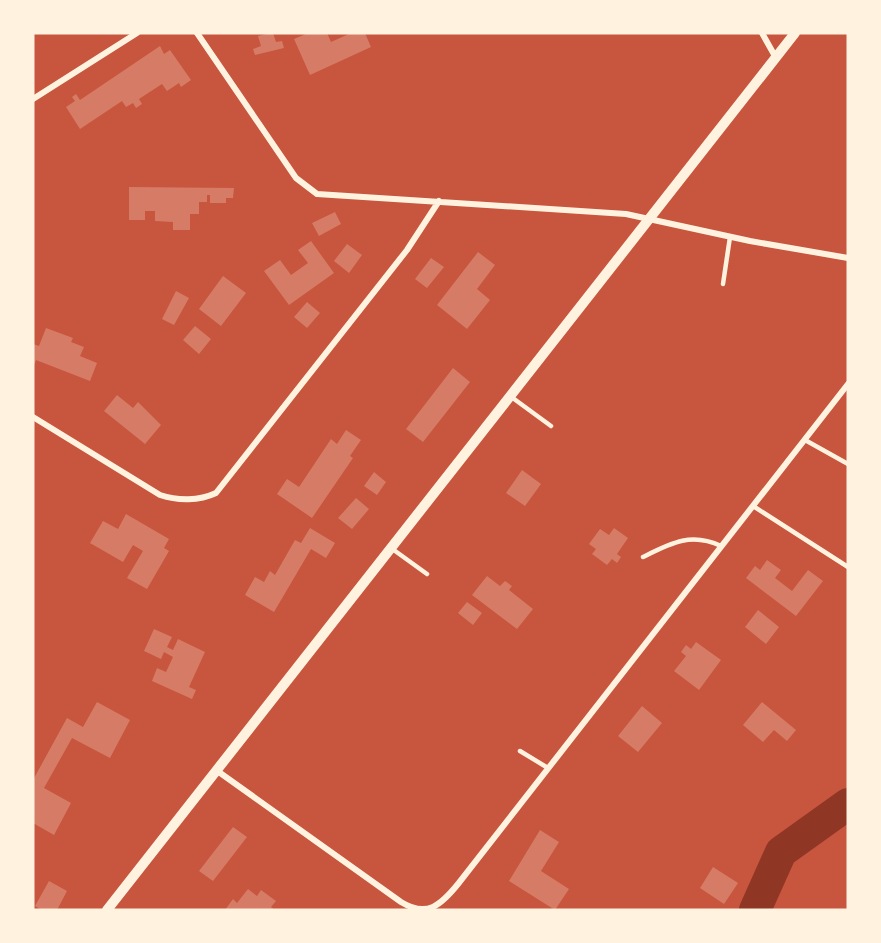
<svg xmlns="http://www.w3.org/2000/svg" width="881" height="943" viewBox="0 0 881 943" font-family="'Exo 2',sans-serif">
	<style>
		.lines { fill: none; stroke-linecap: round; stroke-linejoin: round }
		.river { stroke: #8f3625; stroke-width: 32 }
		.building { fill: #d67c66 }
		.service { stroke: #fff3e0; stroke-width: 4.5 }
		.minor { stroke: #fff3e0; stroke-width: 6 }
		.tertiary { stroke: #fff3e0; stroke-width: 10 }
	</style>
	<rect width="100%" height="100%" fill="#c8553d"/>
	<g class="lines">
		<path class="river" d="M755,910L781,852L848,804"/>
	</g>
	<path class="building" d="M270,33H273L276,42L282,41L284,48L255,55L253,49L261,46L258,36Z
		M308,33H327L331,42L351,33H365L371,47L310,75L294,39Z
		M160,46L164,54L170,50L191,80L181,87L179,83L167,91L162,84L139,99L142,104L136,108L133,103L126,107L122,101L80,129L66,107L75,101L72,97L76,94L80,100Z
		M129,187L234,188L233,198H226V203H210V195H207V202H199V214H190V230H173V222L155,221V211H145V220H129Z
		M335,212L341,224L319,236L312,223Z
		M311,241L334,273L289,305L264,271L280,260L291,275L308,263L298,250Z
		M347,244L362,255L349,273L334,261Z
		M478,252L495,265L477,289L490,300L467,329L437,305Z
		M431,258L444,267L427,288L415,279Z
		M223,276L246,293L221,326L199,309Z
		M176,291L189,298L174,325L162,319Z
		M307,302L320,313L307,328L294,317Z
		M195,326L211,339L199,354L183,340Z
		M46,328L73,338L71,342L84,347L80,356L97,363L90,381L36,360L33,368V344L39,346Z
		M453,368L470,382L423,442L406,429Z
		M117,395L133,408L138,402L161,425L145,444L104,411Z
		M346,430L361,440L350,456L353,458L312,518L277,494L287,479L299,487L331,439L337,444Z
		M522,470L541,484L525,506L506,493Z
		M374,472L386,482L377,495L364,486Z
		M356,498L369,509L352,529L338,518Z
		M126,514L169,539L164,548L169,551L147,589L127,578L143,551L133,545L123,562L90,543L103,521L118,529Z
		M310,528L335,543L326,558L311,549L274,612L245,595L255,577L264,582L270,571L275,575L295,540L301,543Z
		M614,528L628,538L617,554L621,557L617,563L612,559L607,565L592,554L596,549L589,544L600,529L609,535Z
		M767,560L781,570L775,578L792,591L808,570L823,581L796,616L746,578L755,566L760,570Z
		M487,576L500,586L505,581L512,586L509,590L533,609L517,629L472,595Z
		M467,602L482,613L473,625L458,613Z
		M758,610L779,627L766,644L745,627Z
		M154,629L172,637L167,647L173,650L178,639L205,652L189,687L196,690L192,699L152,681L157,668L166,672L173,657L164,652L161,659L144,651Z
		M696,642L721,660L699,690L674,671L686,656L681,652L686,645L691,649Z
		M97,702L130,720L110,758L72,738L44,788L71,803L54,835L33,823V780L67,718L83,727Z
		M762,702L796,730L787,741L774,730L763,742L743,725Z
		M642,706L662,723L638,752L618,736Z
		M233,827L247,837L213,881L199,871Z
		M540,830L559,842L541,871L569,889L555,910L509,881Z
		M713,867L738,883L724,904L700,888Z
		M49,881L67,891L57,910H42L35,906Z
		M248,889L257,896L261,890L276,901L271,907L275,910H225L233,899L237,903Z"/>
	<g class="lines">
		<path class="service" d="M723,284L730,237
			M510,396L551,426
			M805,440L848,464
			M753,506L848,567
			M391,548L427,574
			M643,557C671,543 691,532 721,546
			M520,751L548,768"/>
		<path class="minor" d="M197,33L296,178L317,194L626,214L750,241L848,258
			M762,33L776,58
			M33,99L137,33
			M33,417L160,495C178,501 199,501 216,493L407,250L439,201
			M216,770L401,902C427,918 441,905 458,884L848,384"/>
		<path class="tertiary" d="M107,910L795,33"/>
	</g>
	<rect width="881" height="943" fill="none" stroke="#fff3e0" stroke-width="69"/>
</svg>
